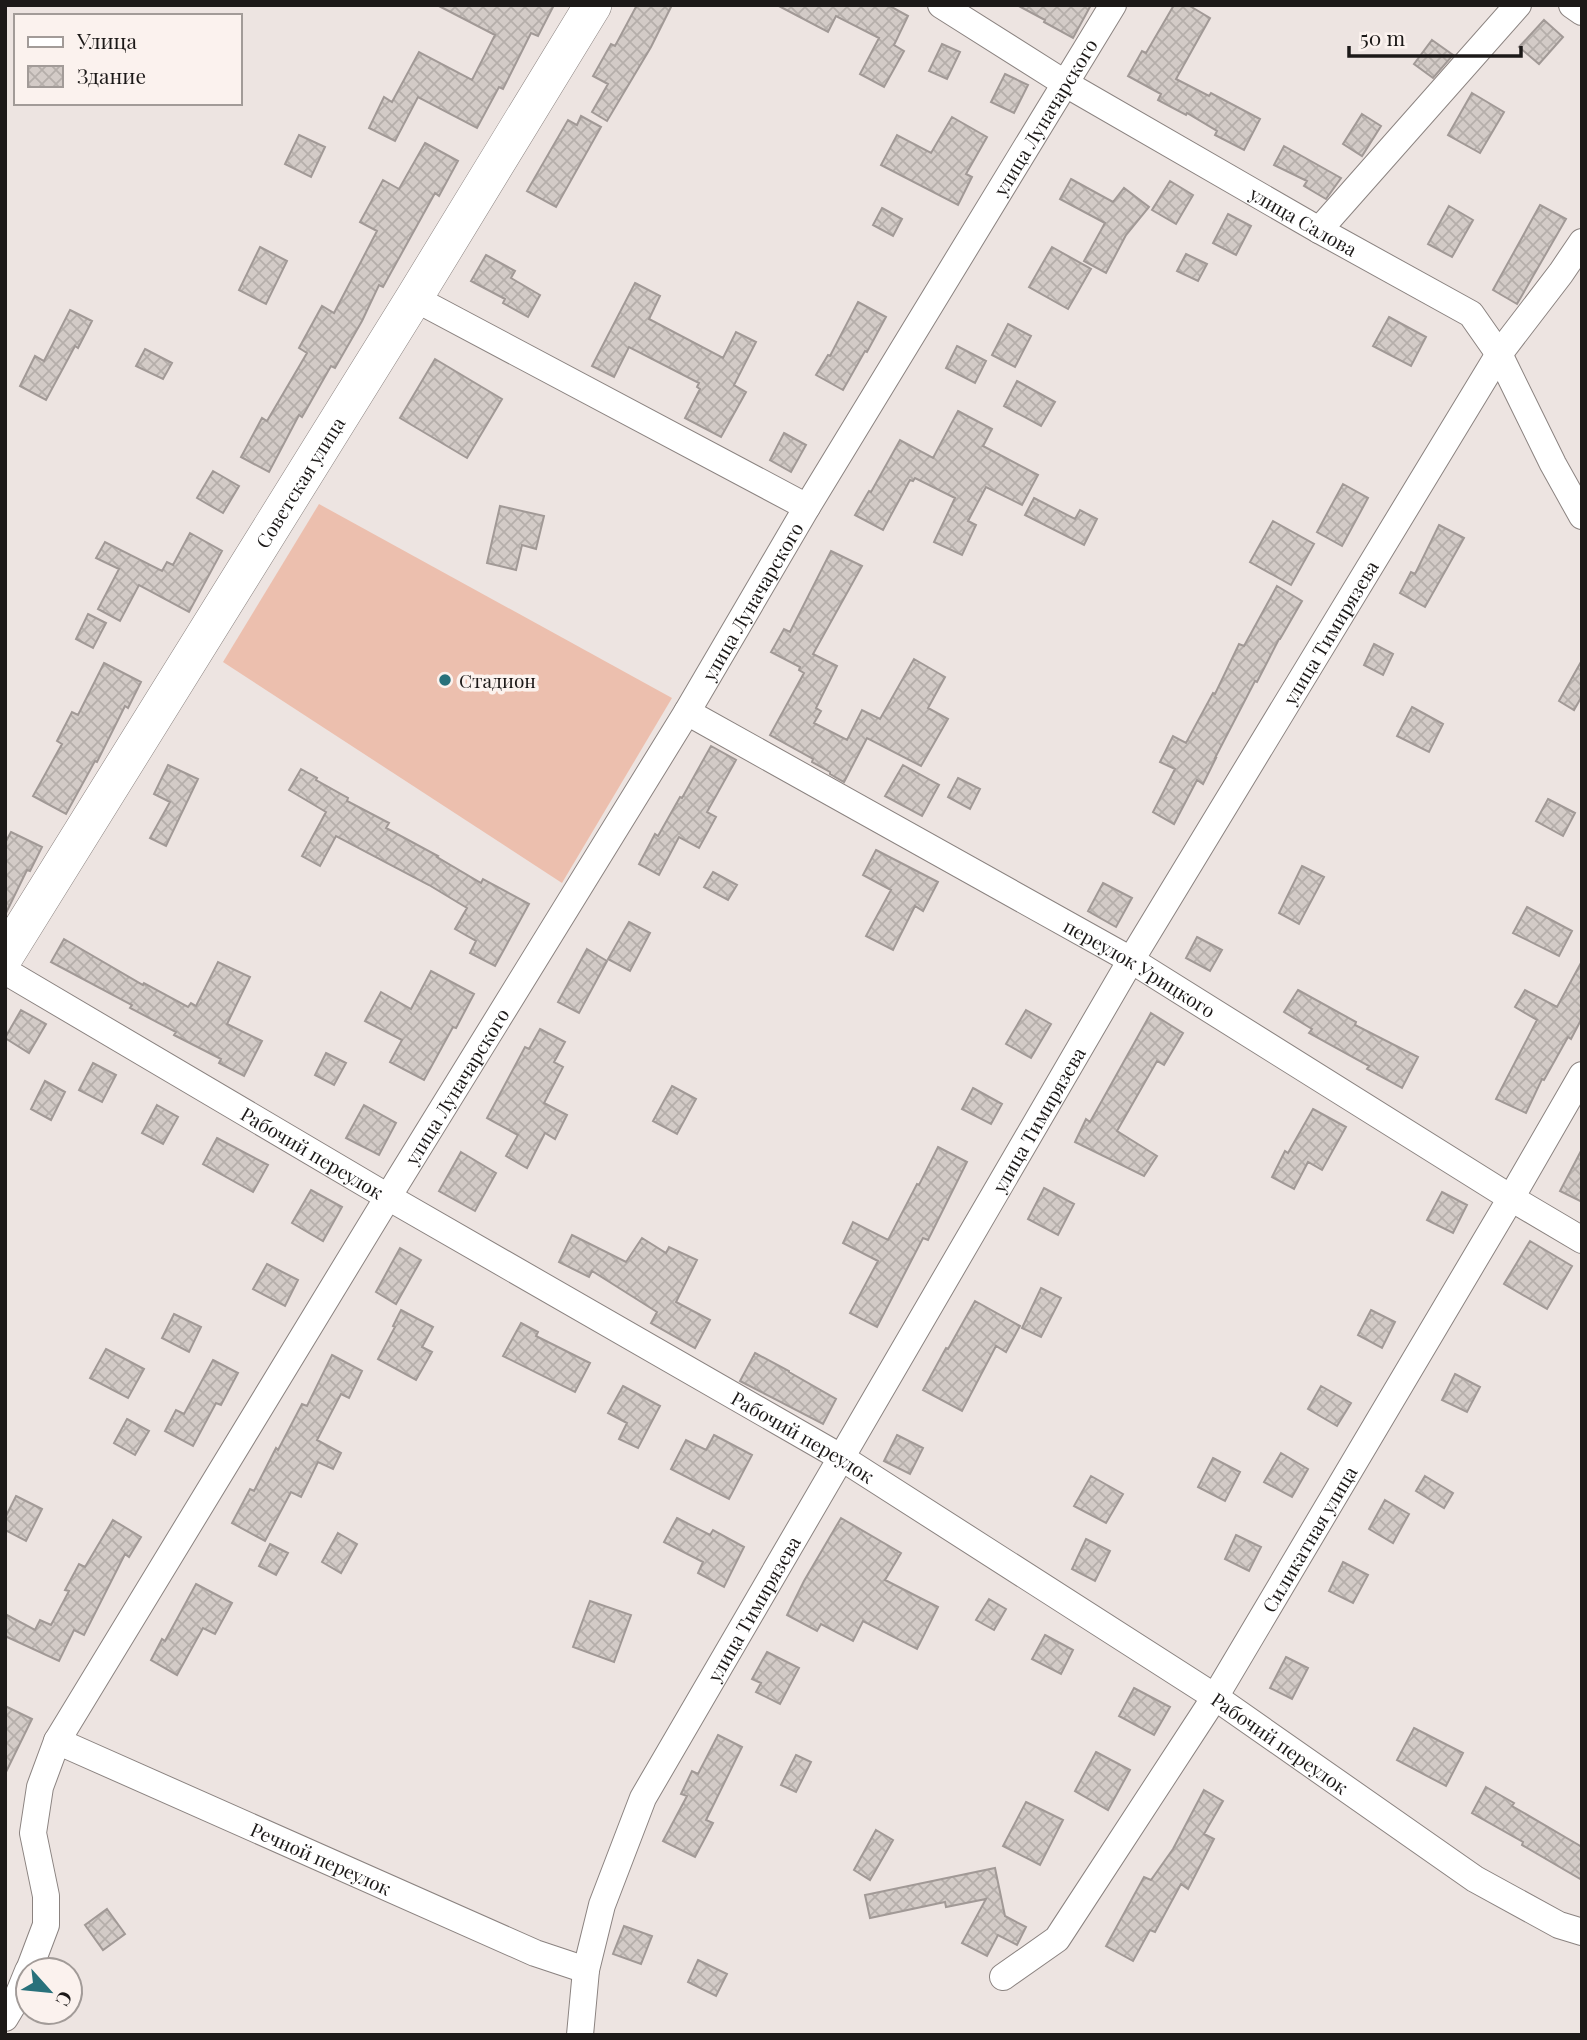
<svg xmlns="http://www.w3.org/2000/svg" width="1587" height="2040" viewBox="0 0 1587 2040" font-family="'Playfair Display',serif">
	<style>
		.grass { fill: #ecbfae }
		.building { fill: url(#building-cross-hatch); stroke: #a19996; stroke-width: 2 }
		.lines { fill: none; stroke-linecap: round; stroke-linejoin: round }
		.street-casing { stroke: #8b8380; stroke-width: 28 }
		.secondary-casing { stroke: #8b8380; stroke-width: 38 }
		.street { stroke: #fff; stroke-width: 26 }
		.secondary { stroke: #fff; stroke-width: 37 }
		.poi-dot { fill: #28717b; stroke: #fbf2ee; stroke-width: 2.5 }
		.labels { text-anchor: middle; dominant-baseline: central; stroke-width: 7; stroke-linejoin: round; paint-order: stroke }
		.street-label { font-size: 19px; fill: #1c1918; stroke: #fbf2ee }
		.poi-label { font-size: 19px; fill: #1c1918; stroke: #fbf2ee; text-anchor: start }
	</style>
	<defs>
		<pattern id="building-cross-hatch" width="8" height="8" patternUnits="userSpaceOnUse" patternTransform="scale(1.75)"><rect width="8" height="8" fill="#d3cbc7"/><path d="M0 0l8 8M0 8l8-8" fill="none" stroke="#b5aeaa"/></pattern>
	</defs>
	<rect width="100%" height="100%" fill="#ede4e1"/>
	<path class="grass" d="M319,504L672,698L562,883L223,662Z"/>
	<path class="building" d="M437,5H554L538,36L531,33L503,89L499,87L477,128L418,97L395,141L369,128L384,97L392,102L419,52L472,80L495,35Z
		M637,5H672L651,47L607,121L592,112L608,84L593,76L611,44L615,46Z
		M777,5H888L908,16L894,45L904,51L884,87L860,74L879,38L836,16L828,32Z
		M1017,5H1091L1073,38L1044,22L1045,20Z
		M1174,5H1188L1210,18L1176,79L1209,96L1211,93L1260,119L1244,150L1215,135L1217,131L1187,113L1186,115L1158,100L1161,94L1128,76L1142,51L1146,53Z
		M1544,20L1563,37L1539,64L1519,47Z
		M1432,40L1453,55L1433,78L1414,64Z
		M942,44L960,52L947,79L929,71Z
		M1005,74L1028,85L1014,113L991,102Z
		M1472,93L1504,112L1480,153L1448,135Z
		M1362,114L1381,126L1362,156L1343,144Z
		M581,116L601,127L556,207L527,191L568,120L577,125Z
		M952,117L987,137L966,174L972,177L958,205L881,165L897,135L931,153Z
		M299,135L325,147L311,177L285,164Z
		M425,143L458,161L439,196L435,193L383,287L379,285L362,321L335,368L331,366L302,417L299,415L269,472L241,457L262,418L267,421L307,353L299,348L322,306L334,313L377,231L360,222L383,180L399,189Z
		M1284,146L1341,178L1326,199L1304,186L1307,181L1274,165Z
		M1071,179L1113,202L1124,188L1149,207L1126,235L1106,273L1084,261L1105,223L1060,199Z
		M1170,181L1193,195L1176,224L1152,210Z
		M1540,205L1566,219L1517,304L1493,290Z
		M1449,206L1473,220L1452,257L1428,244Z
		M882,208L902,219L893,236L873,225Z
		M1228,214L1251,226L1236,255L1213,243Z
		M260,247L287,261L266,304L239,290Z
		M1052,247L1091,269L1068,309L1029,287Z
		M1186,254L1207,264L1198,281L1177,271Z
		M486,255L515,271L511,278L540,295L528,317L503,303L505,299L471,281Z
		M635,283L660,296L649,319L723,358L736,332L756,342L734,385L746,392L721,437L685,418L700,389L697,387L699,383L629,347L614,377L592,366Z
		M858,302L886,317L867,352L865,351L843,390L816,375L828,355L830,356Z
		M70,310L92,321L78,348L75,346L46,400L20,386L35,356L44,361Z
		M1389,317L1426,337L1411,366L1373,346Z
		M1008,324L1031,336L1015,367L992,355Z
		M957,346L986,361L975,383L946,368Z
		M145,349L172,363L163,379L136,366Z
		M435,359L502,399L467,458L400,418Z
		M1017,381L1055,402L1041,426L1004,406Z
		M958,411L992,429L983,446L1038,475L1022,505L986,487L968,521L976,525L962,555L934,542L955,498L915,478L913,481L910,480L883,530L855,515L869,491L871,492L900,440L933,458Z
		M784,433L806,445L791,472L770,460Z
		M213,471L239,486L223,513L197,498Z
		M1343,484L1368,498L1342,546L1317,532Z
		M1034,498L1075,519L1080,510L1097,519L1084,545L1025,515Z
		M500,506L544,516L536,549L522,545L516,570L487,563Z
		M1273,521L1314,544L1291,585L1250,562Z
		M1439,525L1464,538L1425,607L1400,593L1411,572L1415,574Z
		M190,533L222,551L189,612L139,585L120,621L98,609L119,569L96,558L105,542L162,571L167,562L173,565Z
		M831,551L862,566L813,654L837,666L816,708L821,711L814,723L847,740L862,710L880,719L914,659L945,677L928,708L948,719L921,766L867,738L844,782L830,774V772L812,762L813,759L770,735L804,673L799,670L800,667L771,652L784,629L790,632Z
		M1277,586L1302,601L1280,639H1279L1257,682L1255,681L1215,758H1216L1203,784L1197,780L1174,824L1153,812L1175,769L1160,762L1173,736L1186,743L1213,693L1215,694L1239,644L1244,646Z
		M88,614L106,623L93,648L76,639Z
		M1374,644L1393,654L1383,675L1364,665Z
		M1582,660V696L1574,710L1559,701Z
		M104,663L141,682L128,708L125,706L97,762L95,761L66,814L33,796L62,744L57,741L72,712L78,715Z
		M1412,707L1443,724L1429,752L1397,736Z
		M711,746L736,760L707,812L716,817L699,848L679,837L659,875L639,864L655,834L658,836L680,797L682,798Z
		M168,765L198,779L166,846L150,838L170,802L154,794Z
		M903,765L939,785L922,816L885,796Z
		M301,769L317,778L316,780L348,798L347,801L389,823L386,828L438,856L437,857L481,883L483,879L529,904L495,966L470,953L476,941L455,929L467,908L429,885L336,836L320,866L302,856L326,812L289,790Z
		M958,778L980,789L970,809L948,797Z
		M1548,799L1575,813L1563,836L1536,821Z
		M11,832L42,847L30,871L27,870L5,915V843Z
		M876,850L938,882L923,911L915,906L893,950L866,936L891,890L863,875Z
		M1302,866L1324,877L1299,924L1279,913Z
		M713,872L737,885L728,900L704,887Z
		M1103,883L1132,898L1116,927L1088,911Z
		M1527,907L1572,931L1559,956L1513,933Z
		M629,922L650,933L630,971L608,959Z
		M1197,937L1222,950L1210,971L1186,958Z
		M64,939L143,985L144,983L188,1007L191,1003L196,1006L218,962L250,977L227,1024L262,1041L244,1076L219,1063L221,1059L174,1035L176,1032L130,1008L132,1005L51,962Z
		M587,949L607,961L579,1013L558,1002Z
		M1582,961V1018L1571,1039L1568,1037L1544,1080L1542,1079L1526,1113L1496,1099L1537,1020L1515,1007L1525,990L1557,1007Z
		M431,971L474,994L456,1028L453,1027L424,1080L390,1062L402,1040L365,1021L381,992L411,1009Z
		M1298,990L1356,1022L1355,1025L1418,1057L1402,1088L1367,1069L1369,1066L1309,1033L1312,1029L1284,1012Z
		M21,1010L46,1024L29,1053L5,1038Z
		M1026,1010L1051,1024L1031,1058L1006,1044Z
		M1151,1013L1183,1033L1164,1065L1157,1061L1117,1131L1157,1156L1144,1176L1075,1142L1086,1119L1090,1122Z
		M540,1029L565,1042L554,1062L563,1067L544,1103L567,1115L555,1139L545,1133L527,1168L506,1156L518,1135L487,1118L525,1047L529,1049Z
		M326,1053L346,1063L334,1085L315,1075Z
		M93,1063L116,1075L102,1102L79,1090Z
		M45,1081L65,1092L51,1120L31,1109Z
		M672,1086L696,1099L677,1134L653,1121Z
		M973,1088L1002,1104L991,1124L962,1109Z
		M157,1105L178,1117L163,1144L142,1133Z
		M364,1105L396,1123L379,1155L346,1138Z
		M1313,1109L1346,1127L1322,1170L1308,1162L1294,1189L1272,1177L1285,1151L1288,1153Z
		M217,1138L268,1165L253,1192L203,1164Z
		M938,1147L967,1162L928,1240L923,1238L877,1327L850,1313L878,1261L843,1243L853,1222L888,1240L917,1184L919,1185Z
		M1582,1149V1202L1560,1191Z
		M461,1152L496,1173L475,1211L439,1191Z
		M1044,1188L1074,1204L1058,1235L1028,1219Z
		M311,1190L342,1207L323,1241L292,1223Z
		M1442,1192L1467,1205L1453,1233L1427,1220Z
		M572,1235L626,1262L642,1238L666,1253L669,1247L697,1260L676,1302L710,1320L695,1348L651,1323L657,1312L592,1271L589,1277L559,1262Z
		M1530,1241L1572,1266L1547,1309L1504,1284Z
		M400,1248L421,1260L396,1304L376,1292Z
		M267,1264L298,1280L285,1306L253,1289Z
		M1041,1288L1061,1298L1041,1337L1022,1328Z
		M975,1301L1020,1326L1006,1352L996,1346L962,1411L923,1390L946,1348L948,1349Z
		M401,1310L433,1327L422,1347L432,1352L416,1380L378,1359L395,1327L393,1326Z
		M1371,1310L1395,1322L1382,1348L1358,1335Z
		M174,1314L201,1327L189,1352L162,1338Z
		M521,1323L538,1332L536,1336L590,1363L575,1392L503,1356Z
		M106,1349L144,1369L128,1398L90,1378Z
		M755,1353L789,1371V1372L836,1399L823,1424L740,1381Z
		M332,1355L362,1371L349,1398L341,1394L317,1440L341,1453L333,1469L318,1462L301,1497L291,1492L265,1541L232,1523L250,1489L254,1491L276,1448L278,1450L302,1404L307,1406Z
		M213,1360L238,1373L221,1405L216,1403L193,1446L165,1431L176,1410L184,1414Z
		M1455,1374L1480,1387L1467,1412L1442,1400Z
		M623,1386L660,1406L638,1448L619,1439L627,1423L608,1413Z
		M1321,1386L1351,1403L1337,1426L1308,1409Z
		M127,1419L149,1431L135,1455L114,1443Z
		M714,1435L752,1455L729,1499L671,1469L686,1440L706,1450Z
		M897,1435L923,1448L910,1474L884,1461Z
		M1281,1453L1308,1469L1292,1497L1264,1482Z
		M1213,1458L1240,1472L1225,1501L1198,1487Z
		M1091,1476L1123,1494L1106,1523L1074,1506Z
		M1425,1476L1453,1493L1444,1508L1416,1491Z
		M16,1496L42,1509L26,1541L5,1530V1518Z
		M1385,1500L1409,1514L1393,1543L1369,1529Z
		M677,1518L710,1535L713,1530L744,1547L724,1587L698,1573L703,1562L664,1542Z
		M841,1518L901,1553L885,1580L938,1607L917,1649L863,1621L853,1641L821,1624L817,1631L787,1615L804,1581Z
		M113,1520L141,1537L129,1557L125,1554L84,1635L74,1630L59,1661L5,1636V1614L35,1630L40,1620L51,1625L69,1591L65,1590L79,1564L85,1567Z
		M338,1533L357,1544L341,1573L322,1562Z
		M1236,1535L1261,1547L1249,1571L1225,1559Z
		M1086,1539L1110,1551L1095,1581L1072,1569Z
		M270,1544L288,1553L276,1575L259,1566Z
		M1343,1562L1368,1575L1353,1603L1329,1591Z
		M196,1584L232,1603L215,1634L203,1628L177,1675L151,1660L162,1639L165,1641Z
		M989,1599L1006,1609L994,1630L976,1620Z
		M590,1601L631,1615L614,1662L573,1647Z
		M1045,1635L1073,1650L1061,1674L1032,1659Z
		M767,1652L799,1668L780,1704L756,1692L761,1683L752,1679Z
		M1286,1657L1308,1668L1292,1699L1270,1688Z
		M1134,1688L1170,1707L1154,1735L1119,1716Z
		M5,1706L32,1719L5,1774Z
		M1414,1728L1463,1753L1446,1786L1397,1760Z
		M718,1735L742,1747L706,1820L713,1823L695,1857L663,1841L687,1796L681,1794L692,1771L698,1774Z
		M1096,1752L1130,1770L1108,1810L1075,1791Z
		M796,1755L811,1762L796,1792L781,1785Z
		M1486,1787L1514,1803L1512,1806L1582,1847V1880L1522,1845L1523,1842L1472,1813Z
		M1204,1790L1223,1801L1204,1834L1214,1839L1188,1889L1181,1884L1155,1932L1150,1930L1133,1961L1106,1946L1144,1877L1151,1880L1173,1849Z
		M1026,1802L1063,1820L1040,1865L1003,1846Z
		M876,1830L893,1840L870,1880L854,1870Z
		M995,1868L1005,1916L1026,1927L1017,1945L998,1935L987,1956L962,1943L986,1899L946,1907L945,1902L870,1918L865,1895Z
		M107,1909L125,1934L103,1950L85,1925Z
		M624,1926L652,1936L641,1964L613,1954Z
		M698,1960L727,1974L716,1996L688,1982Z"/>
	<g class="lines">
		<g class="street-casing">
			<g id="street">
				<path id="s1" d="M941,5L1066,84L1319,230L1471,314L1499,354L1553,464L1582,516"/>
				<path d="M1572,5L1582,12"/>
				<path d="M1319,230L1518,5"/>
				<path d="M414,298L807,507"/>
				<path id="s2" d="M687,712L1131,960L1511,1198L1582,1240"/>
				<path id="s3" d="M5,971L388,1197L842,1458L1215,1697L1475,1879L1559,1925L1582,1932"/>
				<path id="s4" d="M57,1741L535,1953L586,1970"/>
				<path id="s5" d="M29,1970L46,1925V1896L33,1833L40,1787L57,1741L388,1197L687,712L807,507L1113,5"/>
				<path id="s6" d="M1003,1977L1057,1939L1215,1697L1511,1198L1582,1075"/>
				<path d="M5,2018L17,1998L28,1971"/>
				<path id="s7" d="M580,2035L586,1970L602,1905L643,1798L1131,960L1499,354L1561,273L1582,242"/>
			</g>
		</g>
		<g class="secondary-casing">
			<g id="secondary">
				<path id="s8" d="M5,956L414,298L593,5"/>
			</g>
		</g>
		<use href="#street" class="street"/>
		<use href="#secondary" class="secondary"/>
	</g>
	<circle class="poi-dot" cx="445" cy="680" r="7"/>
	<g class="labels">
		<g class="street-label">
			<text stroke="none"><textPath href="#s5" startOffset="2138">улица Луначарского</textPath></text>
			<text stroke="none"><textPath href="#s1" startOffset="422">улица Салова</textPath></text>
			<text stroke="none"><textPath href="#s8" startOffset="558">Советская улица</textPath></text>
			<text stroke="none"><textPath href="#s5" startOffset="1572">улица Луначарского</textPath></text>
			<text stroke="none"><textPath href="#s7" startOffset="1600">улица Тимирязева</textPath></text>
			<text stroke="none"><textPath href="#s2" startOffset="520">переулок Урицкого</textPath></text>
			<text stroke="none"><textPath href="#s5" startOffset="1004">улица Луначарского</textPath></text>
			<text stroke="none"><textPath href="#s7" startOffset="1032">улица Тимирязева</textPath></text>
			<text stroke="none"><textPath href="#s3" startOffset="357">Рабочий переулок</textPath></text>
			<text stroke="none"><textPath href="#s3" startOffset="924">Рабочий переулок</textPath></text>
			<text stroke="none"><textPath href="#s6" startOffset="539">Силикатная улица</textPath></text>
			<text stroke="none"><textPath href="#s7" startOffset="466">улица Тимирязева</textPath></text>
			<text stroke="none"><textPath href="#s3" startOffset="1491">Рабочий переулок</textPath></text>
			<text stroke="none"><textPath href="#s4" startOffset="289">Речной переулок</textPath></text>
		</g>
		<g class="poi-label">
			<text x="459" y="680">Стадион</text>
		</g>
	</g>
	<rect width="1587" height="2040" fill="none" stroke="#1c1918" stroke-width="14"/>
	<rect x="14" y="14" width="228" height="91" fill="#fbf2ee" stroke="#a29b98" stroke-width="2"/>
	<rect x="28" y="37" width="35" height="10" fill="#ffffff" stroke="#a29b98" stroke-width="2"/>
	<text x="77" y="49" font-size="21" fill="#1c1918">Улица</text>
	<rect x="28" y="66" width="35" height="21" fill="url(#building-cross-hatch)" stroke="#a29b98" stroke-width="2"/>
	<text x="77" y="84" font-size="21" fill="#1c1918">Здание</text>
	<g transform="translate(49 1991) rotate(117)"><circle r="33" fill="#fbf2ee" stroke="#a29b98" stroke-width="2"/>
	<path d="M0-5L12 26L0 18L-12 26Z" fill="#28717b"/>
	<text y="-10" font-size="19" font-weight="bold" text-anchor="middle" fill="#1c1918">С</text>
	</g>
	<path d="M1349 46v10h172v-10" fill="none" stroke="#1c1918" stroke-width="3.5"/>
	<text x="1360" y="46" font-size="21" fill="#1c1918" stroke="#fbf2ee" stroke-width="5" paint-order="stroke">50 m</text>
</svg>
